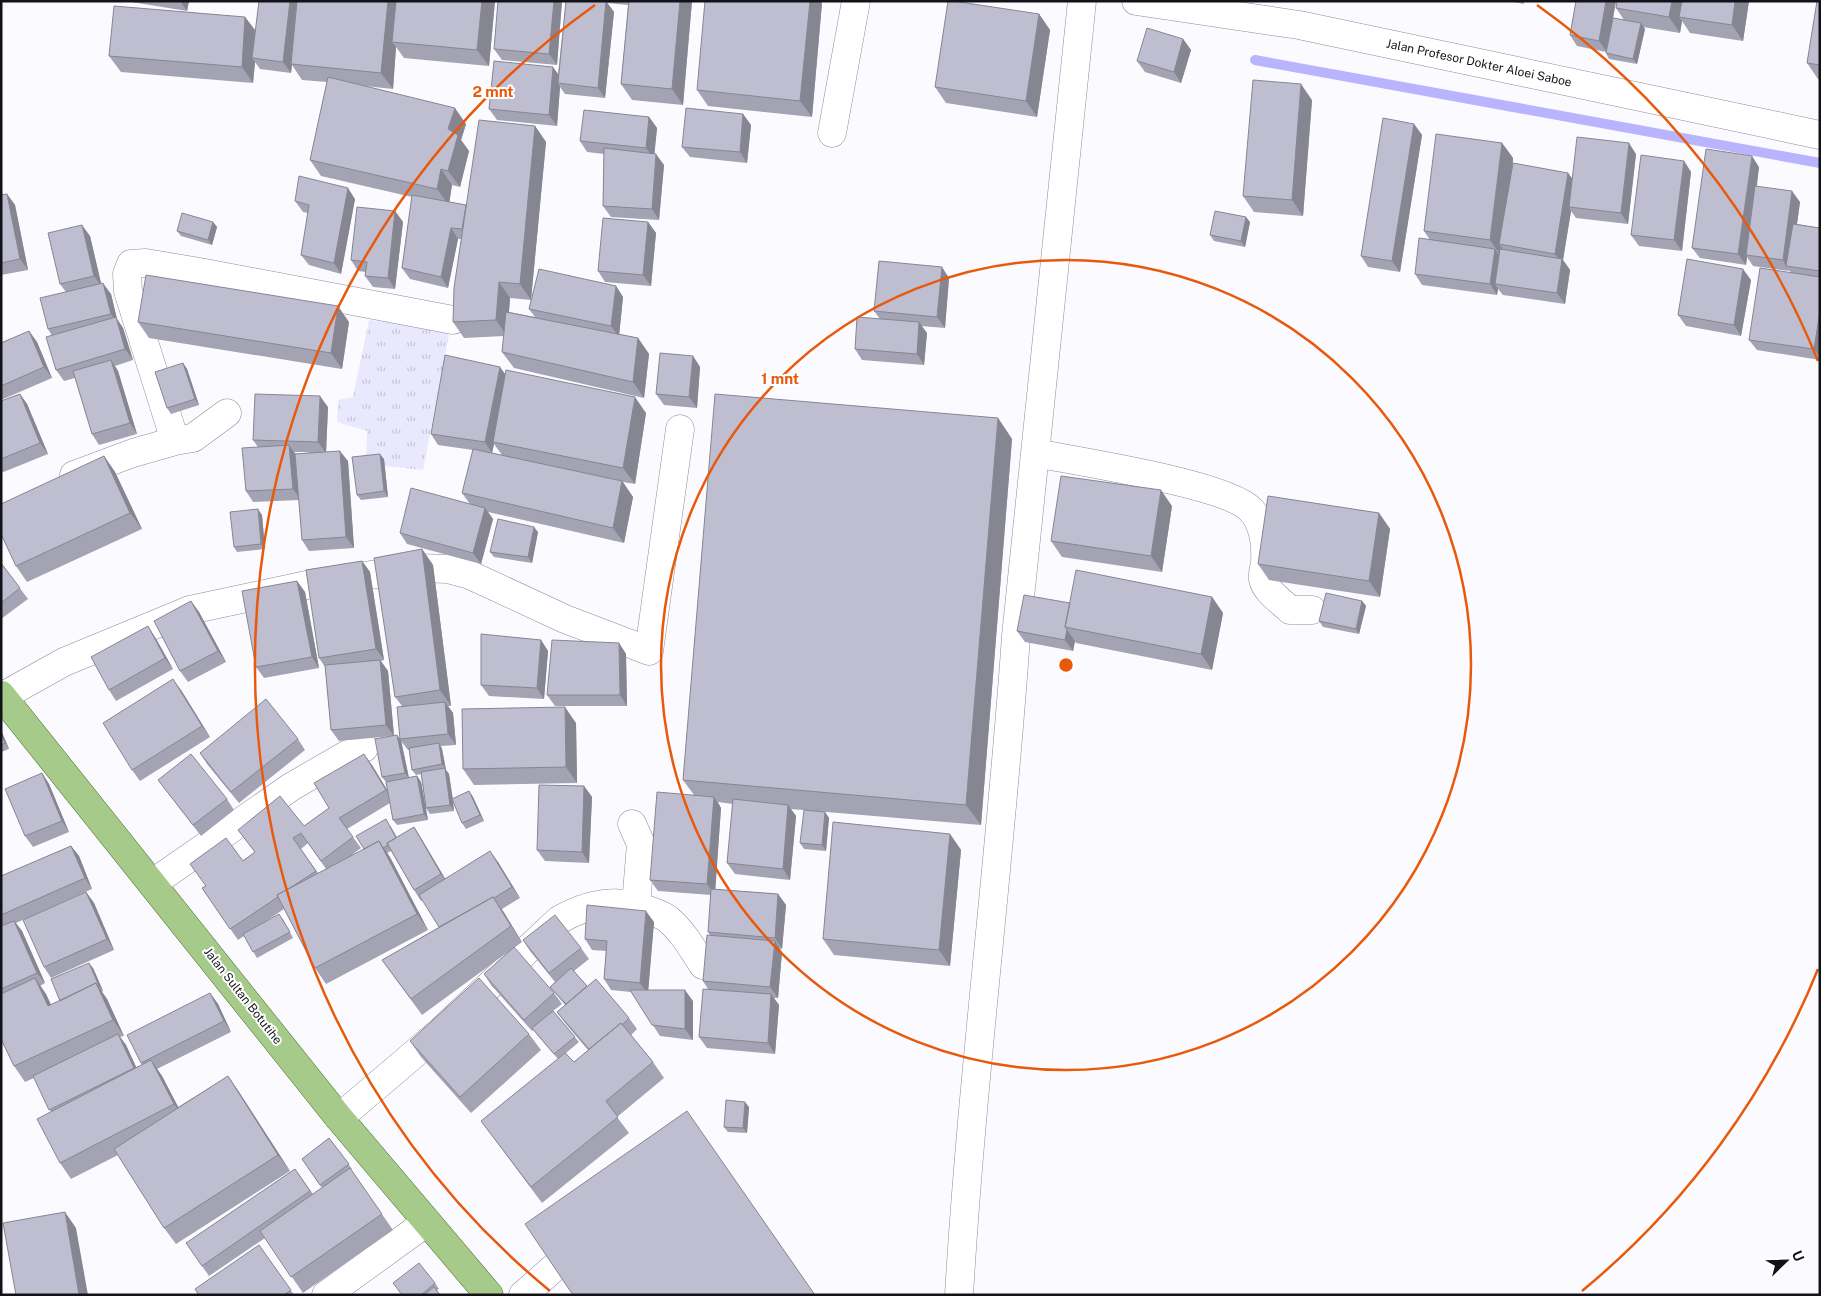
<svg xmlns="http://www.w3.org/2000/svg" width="1821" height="1296" viewBox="0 0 1821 1296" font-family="'Public Sans',sans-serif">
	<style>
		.park { fill: url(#park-tufts) }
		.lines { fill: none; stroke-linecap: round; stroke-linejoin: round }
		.stream { stroke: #bab4ff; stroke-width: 10 }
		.minor-casing { stroke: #8c8b9c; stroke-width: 29 }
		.major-casing { stroke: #4b722f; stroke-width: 29 }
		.minor { stroke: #fff; stroke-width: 28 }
		.major { stroke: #a5ca89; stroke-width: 28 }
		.wall { fill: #a4a3b4; fill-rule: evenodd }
		.shaded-wall { fill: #868592 }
		.building { fill: #bfbed1; stroke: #868592 }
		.ring { fill: none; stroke: #e8590c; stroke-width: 2.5 }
		.labels { text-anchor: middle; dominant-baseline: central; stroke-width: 4; stroke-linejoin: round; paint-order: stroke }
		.street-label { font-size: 12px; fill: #121218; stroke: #fff }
		.centre { fill: #e8590c; stroke: #fff; stroke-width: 2.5 }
		.ring-label { font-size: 15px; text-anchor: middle; font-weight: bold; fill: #e8590c; stroke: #fff; stroke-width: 4; stroke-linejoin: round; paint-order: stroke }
	</style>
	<defs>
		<pattern id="park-tufts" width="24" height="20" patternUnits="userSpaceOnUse" patternTransform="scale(1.25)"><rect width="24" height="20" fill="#e9e8fd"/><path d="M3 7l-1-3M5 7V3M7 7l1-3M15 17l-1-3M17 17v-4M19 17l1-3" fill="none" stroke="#c7c6d8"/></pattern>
	</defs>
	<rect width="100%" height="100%" fill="#fbfbff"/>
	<path class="park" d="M369,320L450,330L423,470L366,464L367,431L337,422L338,400L353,397Z"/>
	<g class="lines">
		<path class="stream" d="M1255,60L1820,163"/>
		<g class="minor-casing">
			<path id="minor" d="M1136,1L1299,25L1820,135
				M832,133L856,1
				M175,441L193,438L227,413
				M1035,453C1076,461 1228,484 1251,510C1264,524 1266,545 1265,563C1264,568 1262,574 1263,579C1265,591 1282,602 1290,610H1312
				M74,475L133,453L175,441L128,291L127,274L131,264L146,263L205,273L453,320
				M3,696L64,662L190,610L316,583L418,568L448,569L470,575L565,619L649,651L680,429
				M632,824L641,844L636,905
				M153,883L291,787L348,754L364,748
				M339,1118L440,1032L559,920C588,903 619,897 651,911C656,913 663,915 668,919C683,932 692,948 703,965
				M326,1295L427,1222
				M523,1295L582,1243
				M959,1295C972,1075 1001,856 1016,636L1082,1"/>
		</g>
		<g class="major-casing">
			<path id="major" d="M1,695L339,1118L489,1295"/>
		</g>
		<use href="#minor" class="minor"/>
		<use href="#major" class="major"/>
	</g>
	<path class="wall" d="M125,1H189L187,11Z
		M259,1H495L489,66L404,58L396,47L393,89L365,86L466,124L461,140L469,151L460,187L452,185L449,202L466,205L535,126L546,142L531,299L616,286L623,297L619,334L638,338L649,354L644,398L514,368L502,352L504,336L464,338L453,322L461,239H458L448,288L410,279L402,268L412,197L321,176L310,160L327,82L302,80L292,65L291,73L260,69L255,62L253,83L121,72L109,56L245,17L256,31ZM510,298L531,300L529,309L535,317L509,312Z
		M562,1L557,65L502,60L494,49Z
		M566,1H692L683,105L632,100L621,84L628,5L607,3L614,12L605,98L565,94L560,87L557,126L497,120L489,109L558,74Z
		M1508,1H1524V4Z
		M1576,1H1616L1613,18L1624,20L1616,8L1749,1L1743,41L1690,33L1682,21L1680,33L1643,27L1645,29L1637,64L1609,59L1606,53V52L1577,46L1570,35Z
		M1820,1V80L1818,79L1807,63Z
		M822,3L812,117L708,106L697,90Z
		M1039,14L1050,30L1037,117L946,103L935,87Z
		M1183,39L1191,50L1181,83L1145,72L1137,61Z
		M1312,100L1303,216L1254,212L1243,196Z
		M743,114L751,125L747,163L690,157L682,147Z
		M649,117L657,128L654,154L664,165L659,220L611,217L603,206L604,154L587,152L580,141Z
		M1414,124L1422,135L1400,272L1368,267L1361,256Z
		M1502,143L1513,158V164L1568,173L1572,178L1636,154L1628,224L1576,218L1571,211L1563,260L1570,270L1565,304L1503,295L1498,289L1497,295L1422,285L1415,274L1430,240L1424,231Z
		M1684,161L1691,172L1682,251L1639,246L1631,235Z
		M1759,167L1757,186L1800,202L1797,224L1820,228V360L1757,350L1749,340L1791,273L1790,271L1753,266L1747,257L1746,265L1700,258L1692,248Z
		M7,194L15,205L28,270L1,275V195Z
		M355,199L341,274L309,265L301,255L308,213L303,212L295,201Z
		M395,211L403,222L395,289L373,287L365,276L366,272L358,271L351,260Z
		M213,222L217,227L212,245L181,236L177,231Z
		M648,222L656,233L651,286L605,282L598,271Z
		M1250,222L1245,247L1214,241L1210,235Z
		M90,236L101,284L111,294L117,319L123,328L133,360L115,366L118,371L137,434L99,445L92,434L75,378L64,381L56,370L52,336L48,329L66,292L60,284Z
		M949,278L945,328L921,326L927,333L924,365L862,360L855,349L880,319L874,311Z
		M1751,280L1741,336L1686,326L1678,315Z
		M138,322H349L342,369L149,338Z
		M29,331L37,342L52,378L1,400V343Z
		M693,356L700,367L697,408L664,405L656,394Z
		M183,363L187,369L199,405L171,414L167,408Z
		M506,375L646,413L635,484L623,482L633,497L624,543L488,512L493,519L481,564L407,544L400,533L470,504L462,493L473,450L438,445L431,434ZM494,444L502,455L492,453Z
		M20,394L27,404L48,454L1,473V401Z
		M328,407L326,452L348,461L354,548L309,551L302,540L299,500L253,502L246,491L258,447L253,440ZM294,452H312L295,454Z
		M998,418L1012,439L981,825L791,809L796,816L790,880L735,874L727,863L733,804L718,802L721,808L715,889L778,894L786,905L782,949L779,948L782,952L778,998H774L779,1005L775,1054L707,1048L699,1037L708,989L703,981L710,935L708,932L711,895L658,891L650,880L694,795L683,780Z
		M104,456L115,472L142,529L27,582L16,566Z
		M384,459L388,497L361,500L357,495Z
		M1172,506L1162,572L1062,557L1051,541Z
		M1379,513L1390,529L1380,597L1269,580L1258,564Z
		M262,515L265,549L237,552L234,547Z
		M538,532L532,563L494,557L490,552Z
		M422,549L433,565L451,706H448L453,713L456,745L441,746L442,749L446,770L449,774L453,799L469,791L473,797L484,821L466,829L462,823L453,801L454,811L430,814L426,808L421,774L416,775L412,770L409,750H408L401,741L409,778L417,776L421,782L428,820L397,825L393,820L390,803L347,829L361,848L348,858L364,849L390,825L397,837L414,827L421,838L445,879L498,862L520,898L502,909L522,942L514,948L554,993L562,1004L553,1011L579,1042L566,1053L574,1062L588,1050L565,1023L557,1012L565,1005L550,987L555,982L530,951L523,940L581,948L589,959L574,971L587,986L629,1018L637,1029L631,1035L653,1062L664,1078L617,1117L629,1133L542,1203L481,1121L558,1059L533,1030L532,1031L491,985L484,974L508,952L422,1015L382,960L439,927L423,900L421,901L414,890L391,851L387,853L428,930L326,984L315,968L284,909L266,921L283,919L293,938L257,958L244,936L238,940L202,888L255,852L238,830L304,826L329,808L372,765L388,792L386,782L382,777L392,736L339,741L331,730L325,667L319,658L362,561L370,572L384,660L381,661L388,671L394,735L400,739L402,706L395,697ZM308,843L326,869L318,873L301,849Z
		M1,563L28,599L1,619Z
		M297,581L305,592L319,668L264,678L256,667Z
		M1212,597L1223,613L1212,670L1076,643L1075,641L1073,651L1025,642L1017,631L1070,603Z
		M191,601L199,612L226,662L188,682L180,671Z
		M1362,601L1366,606L1359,634L1323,627L1319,621Z
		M155,637L173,669L116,701L109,690Z
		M541,640L548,651L544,699L489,696L481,685Z
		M619,643L626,654L627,706H555L547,695Z
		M181,690L210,737L140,781L132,770Z
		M576,723L577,783L474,785L463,769Z
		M1,730L9,749L1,752Z
		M298,739L305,750L239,803L207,764L200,753Z
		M42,773L49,784L69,832L33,847L25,836Z
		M158,780L227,799L234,810L201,836Z
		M584,786L592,797L589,863L545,861L537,850Z
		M825,812L829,818L826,851L804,849L800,843Z
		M950,834L961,850L950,966L834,955L823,939Z
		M71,846L79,856L92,889L16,923L22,931L45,983L40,986L46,994L51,1005L60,1001L93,968L103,991L102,992L107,999L124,1036L120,1037L126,1045L136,1067L142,1065L141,1063L210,993L218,1004L231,1032L157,1069L162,1076L178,1107L228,1076L239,1092L290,1171L176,1244L164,1228L118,1155L71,1179L60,1163L51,1112L34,1078L25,1082L14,1066L1,1039V876Z
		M86,892L94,903L114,950L51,978L44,967Z
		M654,922L648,990L693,1001V1040L660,1036L631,992L611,990L604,979L606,951L592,950L585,939Z
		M529,1034L541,1050L471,1113L421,1057L410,1041Z
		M749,1107L747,1133L728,1132L724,1127Z
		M329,1138L352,1169L351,1170L393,1230L303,1293L265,1238L209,1276L186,1243L295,1169L313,1194L322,1188L302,1159Z
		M259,1245L294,1295H199Z
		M435,1283L439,1289L437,1290L440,1295H401Z"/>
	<path class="shaded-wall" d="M180,1H189L187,11Z
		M290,1H299L291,73L283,62Z
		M388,1H401L392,42L396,47L393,89L381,73Z
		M482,1H495L489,66L477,50Z
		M554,1H562L557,65L549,54Z
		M606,1L614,12L605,98L598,88Z
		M680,1H692L683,105L672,89Z
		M810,1H821L822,3L812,117L800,101Z
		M1606,1H1616L1607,52L1599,41Z
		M1672,1H1686L1679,17L1682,21L1680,33L1669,17Z
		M1735,1H1749L1743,41L1732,25Z
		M1039,14L1050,30L1037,117L1026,101Z
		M245,17L257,33L252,58L255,62L253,83L242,67Z
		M1641,23L1645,29L1637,64L1633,59Z
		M1183,39L1191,50L1181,83L1174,72Z
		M553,67L561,78L558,83L560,87L557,126L549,115Z
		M1301,84L1312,100L1303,216L1292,200Z
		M455,108L466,124L461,140L469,151L460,187L448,171V129Z
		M743,114L751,125L747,163L740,152Z
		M649,117L657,128L654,159L646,148Z
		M1414,124L1422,135L1400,272L1392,261Z
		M535,126L546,142L531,300L520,284Z
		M1502,143L1513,158L1503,244H1499L1502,248L1501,256L1490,240Z
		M1629,143L1636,154L1628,224L1621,213Z
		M656,154L664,165L659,220L652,209Z
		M1752,156L1759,167L1747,255H1746L1747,257L1746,265L1738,254Z
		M1684,161L1691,172L1682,251L1674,240Z
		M441,169L452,185L449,205L437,189Z
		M1568,173L1576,184L1569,207L1571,211L1563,260L1570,270L1565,304L1557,293L1562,264L1555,254Z
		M348,188L355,199L341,274L334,263Z
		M1792,191L1800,202L1791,267L1786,266L1783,260Z
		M7,194L15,205L28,270L20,259Z
		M395,211L403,222L395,289L388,278Z
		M1246,217L1250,222L1245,247L1241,241Z
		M213,222L217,227L212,245L208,240Z
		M648,222L656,233L651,286L643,275Z
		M82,225L90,236L102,287L94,276Z
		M451,228L458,239L448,288L441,277Z
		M1495,249L1502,260L1495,284L1498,289L1497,295L1490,284Z
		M942,267L949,278L945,328L937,317Z
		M1743,269L1751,280L1741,336L1734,325Z
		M499,282L510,298L507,336L496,320Z
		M103,283L111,294L117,319L123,328L133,360L125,349L118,324L111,314Z
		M616,286L623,297L619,337L611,326Z
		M338,306L349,322L342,369L331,353Z
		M1820,311V357L1814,349Z
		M919,322L927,333L924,365L917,354Z
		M29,331L37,342L52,378L44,367Z
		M638,338L649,354L644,398L633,382Z
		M693,356L700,367L697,408L689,397Z
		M111,360L118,371L137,434L130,423Z
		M183,363L187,369L199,405L195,399Z
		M500,367L508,378L493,442L494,444L492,453L485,442Z
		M20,394L27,404L48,454L40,443Z
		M320,396L328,407L326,453L318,442Z
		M635,397L646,413L635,484L623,468Z
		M998,418L1012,439L981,825L966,805Z
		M289,445L297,456L300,499L293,489Z
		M340,451L348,461L354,548L346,537Z
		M380,454L384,459L388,497L384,491Z
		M104,456L115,472L142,529L130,513Z
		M622,481L633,497L624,543L613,528Z
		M1161,490L1172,506L1162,572L1151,556Z
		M485,508L493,519L481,564L473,553Z
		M258,509L262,515L265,549L261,544Z
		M1379,513L1390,529L1380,597L1369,581Z
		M534,527L538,532L532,563L528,557Z
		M422,549L433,565L451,706L440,690Z
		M362,561L370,572L384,660L376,649Z
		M297,581L305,592L319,668L312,657Z
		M1212,597L1223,613L1212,670L1201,654Z
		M191,601L199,612L226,662L218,651Z
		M1362,601L1366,606L1359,634L1356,629Z
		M148,626L155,637L173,669L165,658Z
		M1067,630L1075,641L1073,651L1065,640Z
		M541,640L548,651L544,699L537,688Z
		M619,643L626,654L627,706L620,695Z
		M380,660L388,671L394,736L386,725Z
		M173,679L181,690L210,737L202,726Z
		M445,702L453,713L456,745L448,734Z
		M565,707L576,723L577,783L566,767Z
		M1,730L9,749L5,743L1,734Z
		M397,735L401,740L409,778L405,773Z
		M439,743L442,749L446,770L449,774L454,811L450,805L445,768L442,764Z
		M364,754L372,765L394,801L386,790Z
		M42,773L49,784L69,832L62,821Z
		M417,776L421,782L428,820L424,814Z
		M584,786L592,797L589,863L582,852Z
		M469,791L473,797L484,821L480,815Z
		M714,797L721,808L715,895L707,884Z
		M788,805L796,816L790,880L783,869Z
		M825,812L829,818L826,851L822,845Z
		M414,827L421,838L449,885L441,874Z
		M950,834L961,850L950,966L939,950Z
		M379,841L390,857L428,930L417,914Z
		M71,846L79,856L92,889L85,878Z
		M490,851L498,862L520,898L512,887Z
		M86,892L94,903L114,950L107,939Z
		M778,894L786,905L782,949L775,938Z
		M493,897L504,913L522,942L511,926Z
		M646,911L654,922L648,994L640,983Z
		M14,921L22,931L45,983L37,973Z
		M775,941L782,952L778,998L770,987Z
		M89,963L93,968L103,991L99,986Z
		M35,978L46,994L59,1022L48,1006Z
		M96,983L107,999L124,1036L113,1020Z
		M685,990L693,1001V1040L685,1029Z
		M210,993L218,1004L231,1032L224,1021Z
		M771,994L779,1005L775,1054L768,1043Z
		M118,1034L126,1045L142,1080L135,1069Z
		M151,1060L162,1076L185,1120L174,1104Z
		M228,1076L239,1092L290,1171L278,1155Z
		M745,1102L749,1107L747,1133L743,1128Z
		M65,1212L76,1228L88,1295H79Z"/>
	<path class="building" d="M259,1H290L283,62L252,58Z
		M297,1H388L381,73L291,64Z
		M396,1H482L477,50L392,42Z
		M498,1H554L549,54L494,49Z
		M566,1H606L598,88L558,83Z
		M629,1H680L672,89L621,84Z
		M705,1H810L800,101L697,90Z
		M948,1H953L1039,14L1026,101L935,87Z
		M1576,1H1606L1599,41L1570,35Z
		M1617,1H1672L1669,17L1616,8Z
		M1682,1H1735L1732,25L1679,17Z
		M1817,1H1820V65L1807,63Z
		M114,6L245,17L242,67L109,56Z
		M1613,18L1641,23L1633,59L1606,53Z
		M1147,28L1183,39L1174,72L1137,61Z
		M494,61L553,67L549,115L489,109Z
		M328,77L455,108L448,129L458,135L448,171L441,169L437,189L310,160Z
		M1253,80L1301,84L1292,200L1243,196Z
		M686,108L743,114L740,152L682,147Z
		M584,110L649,117L646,148L580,141Z
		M1383,118L1414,124L1392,261L1361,256Z
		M479,120L535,126L520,284L499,282L496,320L453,322L454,288Z
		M1436,134L1502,143L1490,240L1424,231Z
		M1577,137L1629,143L1621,213L1569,207Z
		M604,148L656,154L652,209L603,206Z
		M1706,149L1752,156L1738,254L1692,248Z
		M1641,155L1684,161L1674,240L1631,235Z
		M1513,163L1568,173L1555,254L1499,244Z
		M299,176L348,188L334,263L301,255L309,205L295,201Z
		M1755,186L1792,191L1783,260L1746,255Z
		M7,194L20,259L1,263V195Z
		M412,195L466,205L462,229L451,228L441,277L402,268Z
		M357,207L395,211L388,278L365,276L367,262L351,260Z
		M1215,211L1246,217L1241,241L1210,235Z
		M182,213L213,222L208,240L177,231Z
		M603,218L648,222L643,275L598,271Z
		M1793,224L1820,228V271L1786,266Z
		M82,225L94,276L60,284L48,233Z
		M1419,238L1495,249L1490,284L1415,274Z
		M1500,249L1562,259L1557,293L1495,284Z
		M1687,259L1743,269L1734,325L1678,315Z
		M879,261L942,267L937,317L874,311Z
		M1760,268L1820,277V311L1814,349L1749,340Z
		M539,269L616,286L611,326L529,309Z
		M146,275L338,306L331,353L138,322Z
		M103,283L111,314L48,329L40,298Z
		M506,312L638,338L633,382L502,352Z
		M116,317L125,349L56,370L46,337Z
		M857,317L919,322L917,354L855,349Z
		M29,331L44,367L1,386V343Z
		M660,353L693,356L689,397L656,394Z
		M445,355L500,367L485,442L431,434Z
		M111,360L130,423L92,434L73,371Z
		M183,363L195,399L167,408L155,372Z
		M506,370L635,397L623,468L493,442Z
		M20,394L40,443L1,459V401Z
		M255,394L320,396L318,442L253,440Z
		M715,394L998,418L966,805L683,780Z
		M289,445L293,489L246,491L242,448Z
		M473,449L622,481L613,528L462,493Z
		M340,451L346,537L302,540L295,454Z
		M380,454L384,491L357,495L352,457Z
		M104,456L130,513L16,566L1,534V504Z
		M1061,476L1161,490L1151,556L1051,541Z
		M411,488L485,508L473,553L400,533Z
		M1268,496L1379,513L1369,581L1258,564Z
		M258,509L261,544L234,547L230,512Z
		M498,519L534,527L528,557L490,552Z
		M422,549L440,690L395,697L374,558Z
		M362,561L376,649L319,658L306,570Z
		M1,563L20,588L1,603Z
		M1076,570L1212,597L1201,654L1065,627Z
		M297,581L312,657L256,667L242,591Z
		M1326,593L1362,601L1356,629L1319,621Z
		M1024,595L1070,603L1065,627L1067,630L1065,640L1017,631Z
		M191,601L218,651L180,671L154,621Z
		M148,626L165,658L109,690L91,657Z
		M481,634L541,640L537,688L481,685Z
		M552,640L619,643L620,695H547Z
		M380,660L386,725L331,730L325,665Z
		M173,679L202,726L132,770L103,723Z
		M266,699L298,739L231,792L200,753Z
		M445,702L448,734L400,739L397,707Z
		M565,707L566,767L463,769L462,709Z
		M1,734L5,743L1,745Z
		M397,735L405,773L382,777L375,739Z
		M439,743L442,764L412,770L409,748Z
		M191,754L227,799L193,825L158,780Z
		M364,754L386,790L339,818L353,837L321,861L301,833L293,838L316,871L293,886L277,895L278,897L230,929L202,888L206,886L190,864L226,838L243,861L255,852L238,830L280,796L304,826L329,808L314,783Z
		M445,768L450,805L426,808L421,772Z
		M42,773L62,821L25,836L5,789Z
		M417,776L424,814L393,820L386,782Z
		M539,785L584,786L582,852L537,850Z
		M469,791L480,815L462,823L452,799Z
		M657,792L714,797L707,884L650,880Z
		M733,799L788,805L783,869L727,863Z
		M804,810L825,812L822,845L800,843Z
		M386,819L396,838L387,843L388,845L383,848L379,841L364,849L356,836Z
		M833,822L950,834L939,950L823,939Z
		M414,827L441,874L414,890L387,843Z
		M379,841L417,914L315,968L277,895Z
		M71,846L85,878L1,915V876Z
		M490,851L512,887L494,898L493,897L439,927L419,895Z
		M711,889L778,894L775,938L708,932Z
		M86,892L107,939L44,967L23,920Z
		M493,897L511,926L411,999L382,960Z
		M587,905L646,911L640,983L604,979L607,941L585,939Z
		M279,914L290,932L253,952L243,934Z
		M555,915L581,948L549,973L523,940Z
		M14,921L37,973L1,989V926Z
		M707,935L775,941L770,987L703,981Z
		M514,947L554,993L524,1020L484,974Z
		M89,963L99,986H98L96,983L60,1001L51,979Z
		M571,968L587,986L566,1004L550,987Z
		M35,978L48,1006L96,983L113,1020L14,1066L1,1039V994Z
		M479,978L529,1034L460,1097L410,1041Z
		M596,979L629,1018L622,1025L621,1023L589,1049L557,1012Z
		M703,989L771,994L768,1043L699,1037Z
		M630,990H685V1029L652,1025Z
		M210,993L224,1021L141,1063L127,1035Z
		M553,1011L575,1037L554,1054L532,1028Z
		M621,1023L653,1062L606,1101L618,1117L531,1187L481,1121L565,1053L574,1062Z
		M118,1034L134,1068L49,1110L33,1076Z
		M151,1060L174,1104L60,1163L37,1119Z
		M228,1076L278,1155L164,1228L114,1149Z
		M726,1100L745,1102L743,1128L724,1127Z
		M687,1111L815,1295H573L525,1224Z
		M329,1138L349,1164L320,1185L302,1159Z
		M350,1168L382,1214L291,1277L260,1231Z
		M295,1169L310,1191L202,1266L186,1243Z
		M65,1212L79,1295H16L3,1223Z
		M259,1245L291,1290L284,1295H199L195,1289Z
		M419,1263L435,1283L421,1295H402L393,1283Z
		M434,1287L440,1295H424Z"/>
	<g class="ring">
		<circle cx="1066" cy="665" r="405"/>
		<path d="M1818 969A811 811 0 0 1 1582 1291M550 1291A811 811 0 0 1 595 5M1537 5A811 811 0 0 1 1818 361"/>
	</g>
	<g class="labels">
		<g class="street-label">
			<text transform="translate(1479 63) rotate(12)">Jalan Profesor Dokter Aloei Saboe</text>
			<text transform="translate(243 996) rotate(52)">Jalan Sultan Botutihe</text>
		</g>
	</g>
	<circle cx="1066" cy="665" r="8" class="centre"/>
	<g class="ring-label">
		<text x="493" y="97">2 mnt</text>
		<text x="780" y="384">1 mnt</text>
	</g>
	<rect width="1821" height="1296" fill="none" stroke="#121218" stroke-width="5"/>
	<g transform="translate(1786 1261) rotate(67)" stroke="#ffffff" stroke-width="4" paint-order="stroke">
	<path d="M0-4L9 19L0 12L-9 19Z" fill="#121218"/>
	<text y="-8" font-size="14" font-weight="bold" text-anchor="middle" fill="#121218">U</text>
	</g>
</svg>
